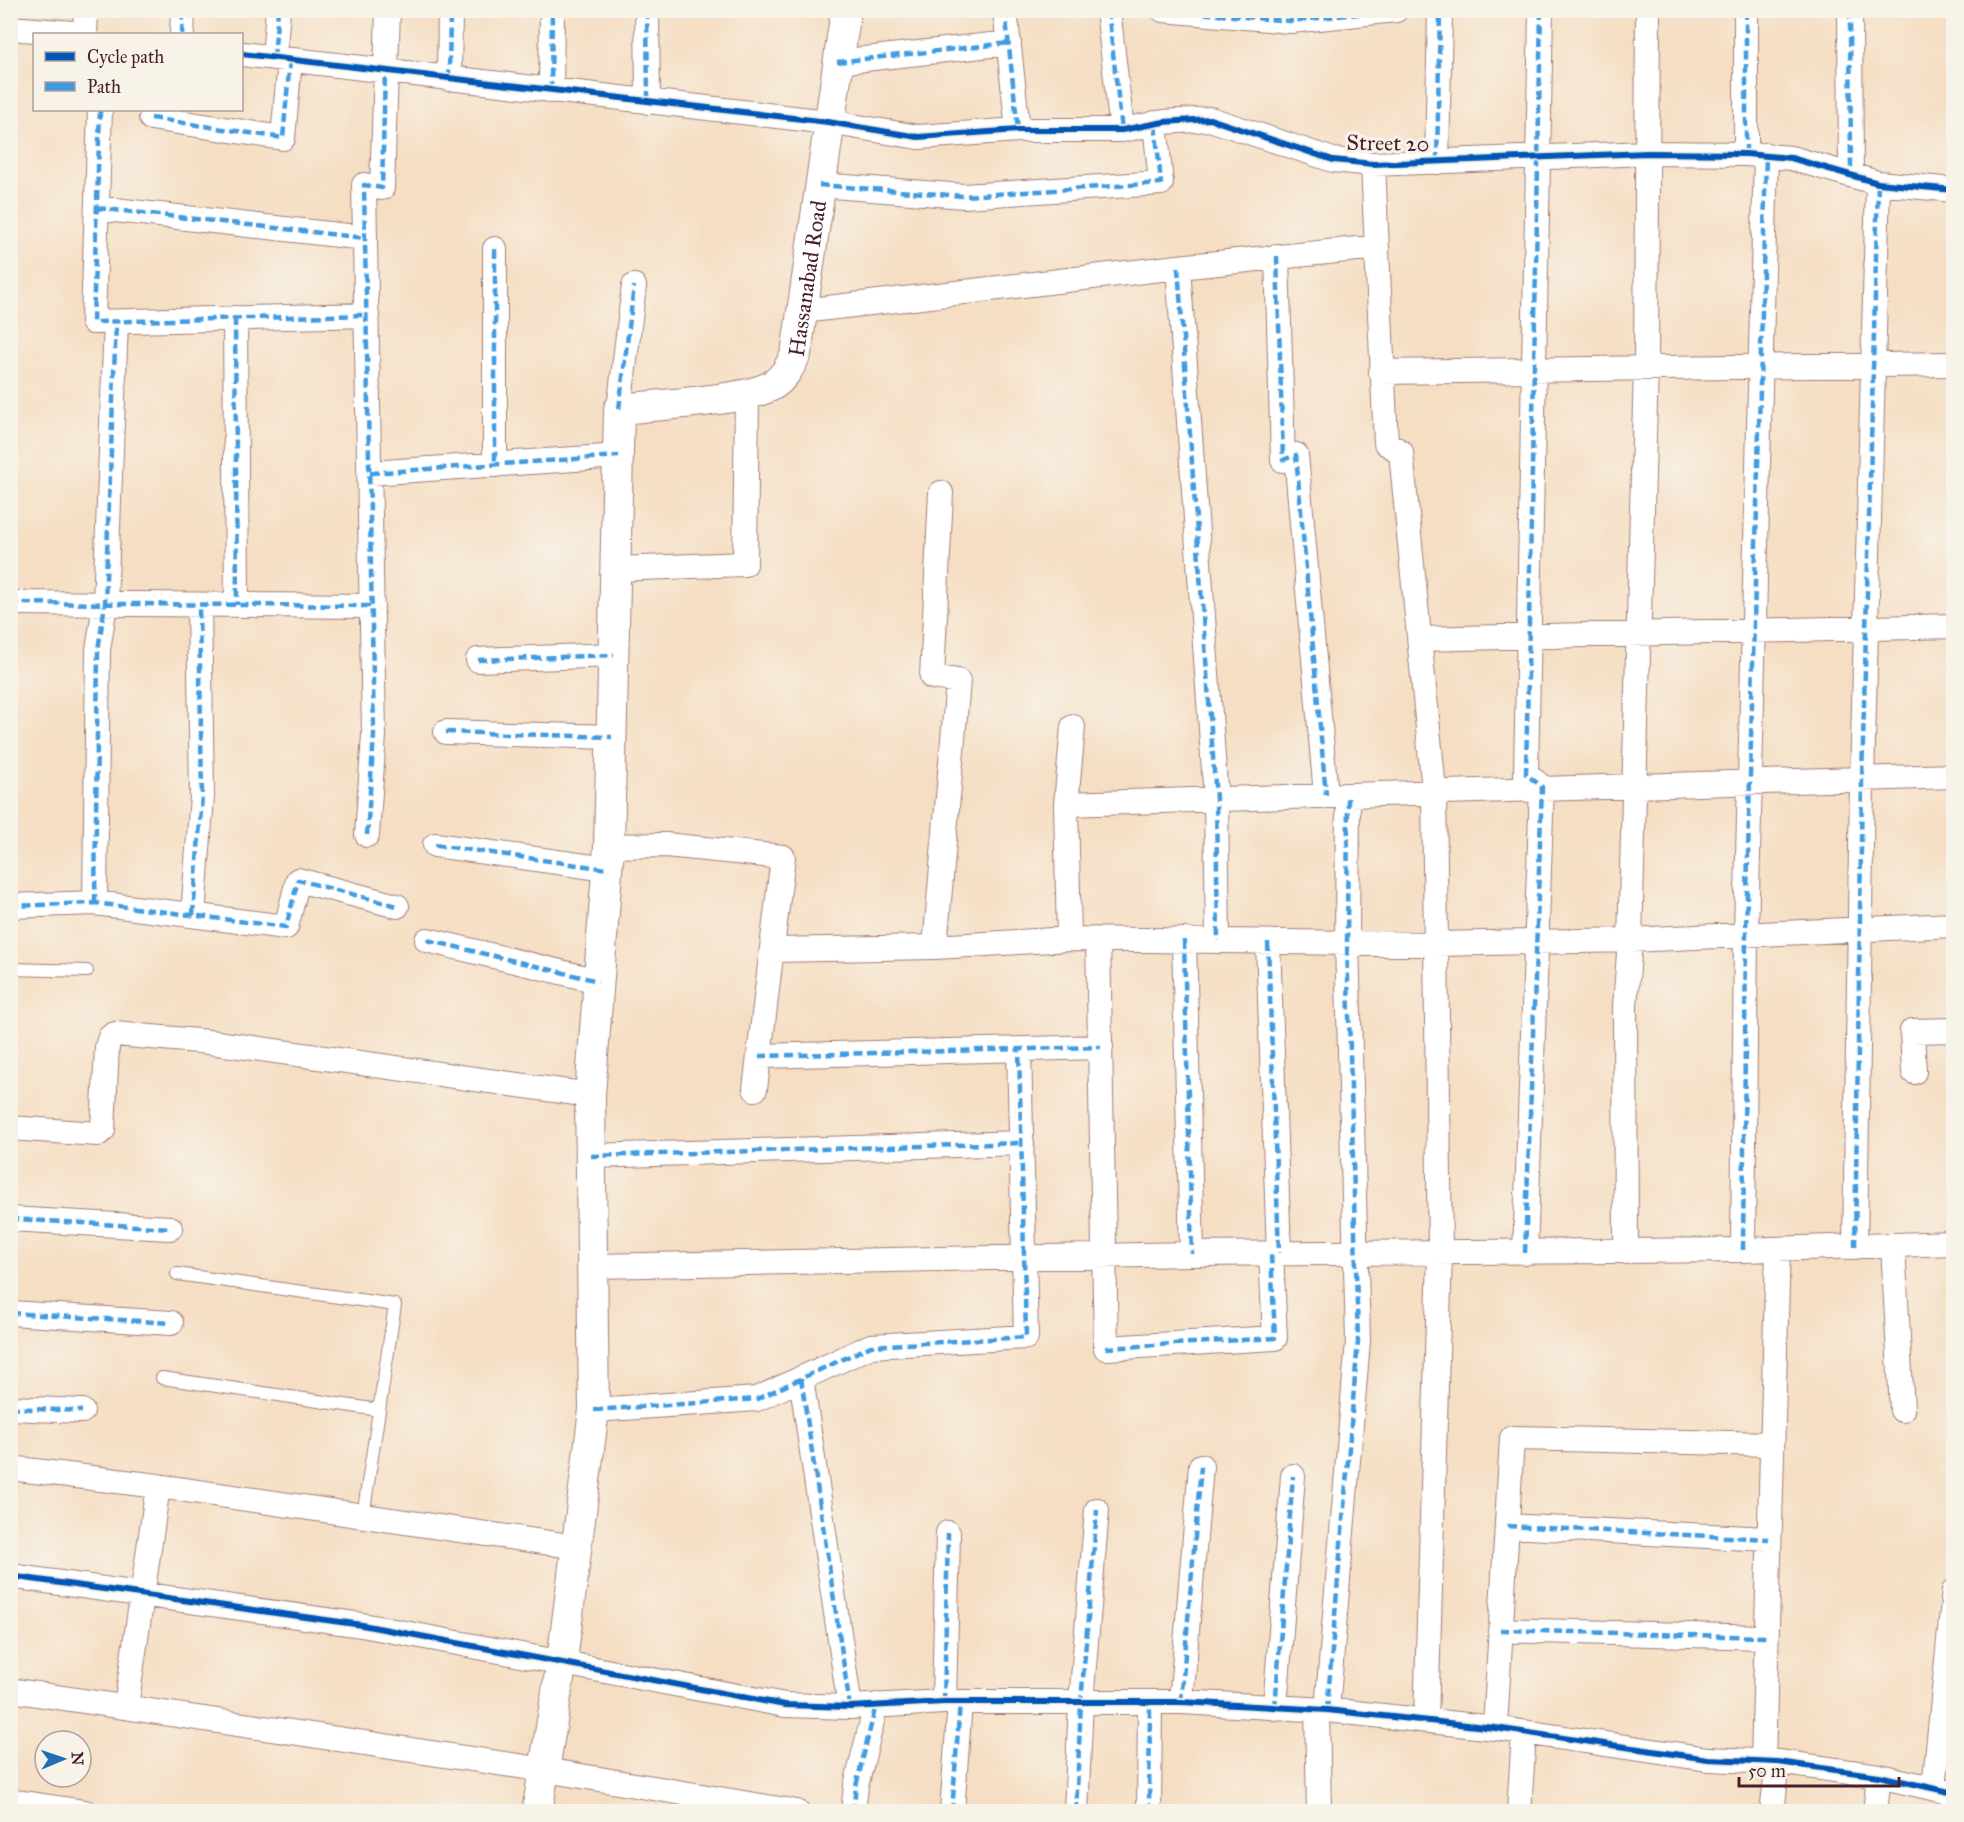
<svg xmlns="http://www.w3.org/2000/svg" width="1964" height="1822" viewBox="0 0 1964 1822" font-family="'IM FELL Great Primer',serif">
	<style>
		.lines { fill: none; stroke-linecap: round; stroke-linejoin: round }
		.service-casing { stroke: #a07e77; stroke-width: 14 }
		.minor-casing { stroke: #a07e77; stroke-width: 26 }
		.tertiary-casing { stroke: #a07e77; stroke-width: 32 }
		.service { stroke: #fff; stroke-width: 12 }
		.minor { stroke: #fff; stroke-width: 24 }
		.tertiary { stroke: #fff; stroke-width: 30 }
		.quiet { stroke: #409be1; stroke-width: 4.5; stroke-dasharray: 9 4.5; stroke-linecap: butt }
		.cycleway-casing { stroke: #f7f3e8; stroke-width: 10 }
		.cycleway { stroke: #0057b8; stroke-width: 6 }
		.labels { text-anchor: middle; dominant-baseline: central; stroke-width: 6; stroke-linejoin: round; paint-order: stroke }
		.street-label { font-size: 22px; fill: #4a1f2b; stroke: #f7f3e8 }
	</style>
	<rect width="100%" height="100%" fill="#f7f3e8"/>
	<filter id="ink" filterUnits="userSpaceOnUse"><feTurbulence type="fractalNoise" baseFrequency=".0167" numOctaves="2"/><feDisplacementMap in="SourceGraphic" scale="12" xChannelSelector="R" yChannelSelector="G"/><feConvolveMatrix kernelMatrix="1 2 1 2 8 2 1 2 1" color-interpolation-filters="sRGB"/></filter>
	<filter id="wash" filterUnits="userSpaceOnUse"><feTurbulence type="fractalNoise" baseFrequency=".008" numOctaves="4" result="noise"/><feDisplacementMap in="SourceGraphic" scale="24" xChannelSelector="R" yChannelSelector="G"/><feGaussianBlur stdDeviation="1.35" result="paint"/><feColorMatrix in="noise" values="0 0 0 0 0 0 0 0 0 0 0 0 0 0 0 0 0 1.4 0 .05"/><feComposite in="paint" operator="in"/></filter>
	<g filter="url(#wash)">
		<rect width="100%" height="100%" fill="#f5dec3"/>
	</g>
	<g filter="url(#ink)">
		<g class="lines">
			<g class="service-casing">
				<path id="service" d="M10,969L87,971
					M177,1274L395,1305L363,1516
					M162,1378L379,1410"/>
			</g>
			<g class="minor-casing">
				<path id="minor" d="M647,10L648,102
					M1005,10L1018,130
					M1108,10L1122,130
					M1163,10L1290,21L1396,10
					M1850,10L1851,175
					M10,28L85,34
					M85,34L86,10
					M182,34L183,10
					M242,54L828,122L918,137L1018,130H1122L1164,122L1210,119L1333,160L1373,164L1647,153L1746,154L1791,158L1878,183L1954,190
					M274,58L278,10
					M837,62L1009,43
					M449,79L450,10
					M551,91L552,10
					M100,110L93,322L367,315
					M151,118L283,138L290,60
					M1746,154V10
					M1437,162L1440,10
					M1373,164L1386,443L1401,452L1434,790L1440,1254L1426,1720
					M819,185L964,196L1161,183L1155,123
					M97,208L365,238
					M495,249V465
					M1277,256L1283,460L1296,455L1326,795
					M1178,267L1216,799L1218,941
					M802,311L1178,267L1377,247
					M235,318L237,605
					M1381,372L1954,364
					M619,409L634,286
					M370,473L619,456
					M616,569L745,564L747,394
					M10,603L372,606
					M1420,639L1954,626
					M478,660L614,655
					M446,732L612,737
					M1066,804L1954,776
					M367,835L374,735L364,185L382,188L388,10
					M435,845L607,869
					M609,846L666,845L783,857L755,1089
					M95,903L98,650L105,604L116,322
					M10,906L95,903L286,927L298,880L397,906
					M193,915L202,796L199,605
					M1069,939L1066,804L1073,727
					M427,940L598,981
					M1098,940L1106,1348L1275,1338L1271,1253
					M1184,940L1192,1254
					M1268,942L1279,1253
					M935,947L958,681L932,677L941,493
					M772,950L935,947L1069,939L1435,944L1630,940L1954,925
					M759,1056L1101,1047
					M1914,1072L1912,1031L1954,1030
					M10,1128L98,1134L103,1130L107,1046L110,1037L115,1034L210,1042L590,1095
					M591,1156L1022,1143
					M10,1219L170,1228
					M1893,1246L1902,1410
					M1855,1247L1862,780L1878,183
					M1743,1250L1746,933L1766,155
					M1626,1252L1625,1006L1630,940L1646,367L1648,10
					M1525,1253L1542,787L1526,774L1541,10
					M593,1266L1192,1254L1743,1250L1954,1243
					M10,1313L171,1323
					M801,1378L850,1707
					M10,1408L82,1411
					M594,1410L757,1399L871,1346L1026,1337L1019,1049
					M10,1468L158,1486L577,1547
					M1507,1526L1769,1539
					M10,1576L362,1625L785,1705L850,1707L944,1702H1181L1327,1710L1495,1728L1708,1759L1778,1762L1879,1776L1954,1793
					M1500,1630L1766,1637
					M10,1690L545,1770L797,1812
					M944,1702L948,1533
					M1181,1702L1201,1466
					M126,1707L158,1486
					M1275,1708L1293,1476
					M1317,1710L1319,1812
					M1327,1710L1358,1341L1347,943L1348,795
					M1495,1728L1512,1438L1772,1444
					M1763,1762L1778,1249
					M1934,1788L1954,1591
					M10,1801L85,1812
					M853,1812L856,1786L876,1705
					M952,1812L960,1702
					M1076,1812L1081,1702L1097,1510
					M1149,1812L1150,1702
					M1519,1812L1524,1732
					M1772,1812L1778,1762
					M1875,1812L1879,1776"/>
			</g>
			<g class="tertiary-casing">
				<g id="tertiary">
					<path id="s1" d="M537,1812L562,1661L594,1410L590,1095L609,846L619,409C654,405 744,401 771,386C784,379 790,366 796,354L846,10"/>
				</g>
			</g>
			<use href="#service" class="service"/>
			<use href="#minor" class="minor"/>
			<use href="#tertiary" class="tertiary"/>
			<path class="quiet" d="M647,10L648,102
				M1005,10L1018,130
				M1108,10L1122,130
				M1163,10L1290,21L1396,10
				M1850,10L1851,175
				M182,34L183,10
				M274,58L278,10
				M837,62L1009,43
				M449,79L450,10
				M551,91L552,10
				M100,110L93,322L367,315
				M151,118L283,138L290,60
				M1746,154V10
				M1437,162L1440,10
				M819,185L964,196L1161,183L1155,123
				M97,208L365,238
				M495,249V465
				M1277,256L1283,460L1296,455L1326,795
				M1178,267L1216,799L1218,941
				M235,318L237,605
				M619,409L634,286
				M370,473L619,456
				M10,603L372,606
				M478,660L614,655
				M446,732L612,737
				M367,835L374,735L364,185L382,188L385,71
				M435,845L607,869
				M95,903L98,650L105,604L116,322
				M10,906L95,903L286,927L298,880L397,906
				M193,915L202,796L199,605
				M427,940L598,981
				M1184,940L1192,1254
				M1268,942L1279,1253
				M759,1056L1101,1047
				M591,1156L1022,1143
				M10,1219L170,1228
				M1855,1247L1862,780L1878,183
				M1743,1250L1746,933L1766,155
				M1525,1253L1542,787L1526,774L1541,10
				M10,1313L171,1323
				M1106,1348L1275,1338L1271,1253
				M801,1378L850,1707
				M10,1408L82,1411
				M594,1410L757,1399L871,1346L1026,1337L1019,1049
				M1507,1526L1769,1539
				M1500,1630L1766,1637
				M944,1702L948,1533
				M1181,1702L1201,1466
				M1275,1708L1293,1476
				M1327,1710L1358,1341L1347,943L1348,795
				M853,1812L856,1786L876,1705
				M952,1812L960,1702
				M1076,1812L1081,1702L1097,1510
				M1149,1812L1150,1702"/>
			<g class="cycleway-casing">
				<path id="cycleway" d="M242,54L828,122L918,137L1018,130H1122L1164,122L1210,119L1333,160L1373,164L1647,153L1746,154L1791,158L1878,183L1954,190
					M10,1576L362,1625L785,1705L850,1707L944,1702H1181L1327,1710L1495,1728L1708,1759L1778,1762L1879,1776L1954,1793"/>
			</g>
			<use href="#cycleway" class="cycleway"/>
		</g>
	</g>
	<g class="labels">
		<g class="street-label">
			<text transform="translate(1388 143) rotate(1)">Street 20</text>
			<text stroke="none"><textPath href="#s1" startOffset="1680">Hassanabad Road</textPath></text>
		</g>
	</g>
	<rect width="1964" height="1822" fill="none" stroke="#f7f3e8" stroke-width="36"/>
	<rect x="33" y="33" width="210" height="78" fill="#f7f3e8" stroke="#b29e9c" stroke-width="1.5"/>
	<rect x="45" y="52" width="30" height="9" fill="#0057b8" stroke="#b29e9c" stroke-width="1.5"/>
	<text x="87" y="63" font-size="18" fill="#4a1f2b">Cycle path</text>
	<rect x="45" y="82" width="30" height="9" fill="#409be1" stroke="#b29e9c" stroke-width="1.5"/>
	<text x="87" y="93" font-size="18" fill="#4a1f2b">Path</text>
	<g transform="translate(63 1759) rotate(88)"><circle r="28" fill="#f7f3e8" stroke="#b29e9c" stroke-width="1.5"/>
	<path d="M0-4.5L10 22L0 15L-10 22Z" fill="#1f6fb2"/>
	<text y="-9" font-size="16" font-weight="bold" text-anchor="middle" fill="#4a1f2b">N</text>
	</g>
	<path d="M1739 1777v9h160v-9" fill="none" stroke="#4a1f2b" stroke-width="3"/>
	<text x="1748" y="1777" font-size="18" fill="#4a1f2b" stroke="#f7f3e8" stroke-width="4.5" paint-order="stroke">50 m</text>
</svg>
